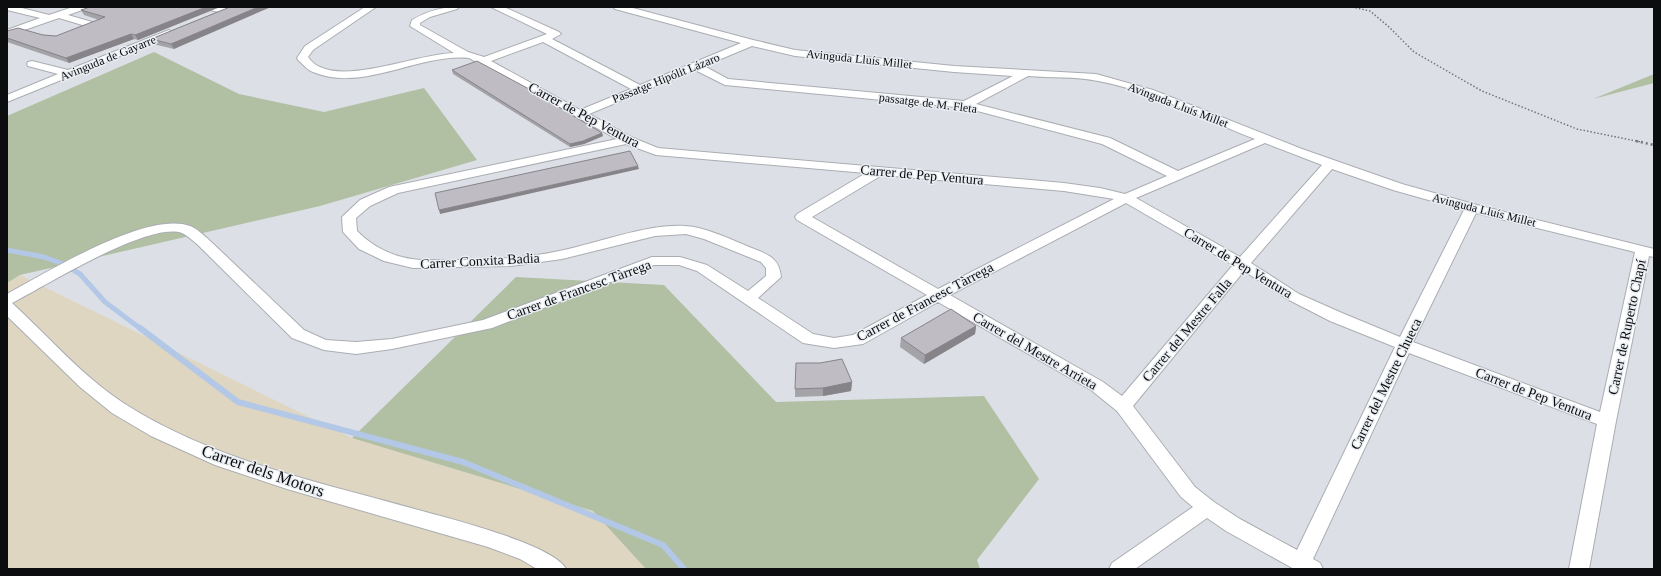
<svg xmlns="http://www.w3.org/2000/svg" width="1661" height="576" viewBox="0 0 1661 576" font-family="'Times New Roman',serif">
	<style>
		.industrial { fill: #ded6c1 }
		.green { fill: #b1bfa3 }
		.lines { fill: none; stroke-linecap: round; stroke-linejoin: round }
		.stream-far1 { stroke: #b3c7e6; stroke-width: 5 }
		.stream { stroke: #b3c7e6; stroke-width: 6 }
		.street-casing { stroke: #aaadb2; stroke-width: 2 }
		.path-far1 { stroke: #737579; stroke-width: 1.5; stroke-dasharray: 1.5 2; stroke-linecap: butt }
		.path { stroke: #737579; stroke-width: 2.5; stroke-dasharray: 2 3; stroke-linecap: butt }
		.street { fill: #fff; fill-rule: evenodd }
		.wall { fill: #a4a3a8 }
		.shaded-wall { fill: #868488 }
		.building { fill: #bfbdc3; stroke: #868488 }
		.labels { text-anchor: middle; dominant-baseline: central; stroke-width: 3; stroke-linejoin: round; paint-order: stroke }
		.far-street-label { font-size: 12px; fill: #0c0d0f; stroke: #eaeef3 }
		.street-label { font-size: 14px; fill: #0c0d0f; stroke: #eaeef3 }
		.near-street-label { font-size: 17px; fill: #0c0d0f; stroke: #eaeef3 }
	</style>
	<rect width="100%" height="100%" fill="#dce0e6"/>
	<path class="industrial" d="M20,275L352,438L593,511L646,569H7V283Z"/>
	<path class="green" d="M154,52L239,94L324,112L424,88L477,160L320,206L20,275L7,283V116Z
		M1654,74V83L1593,99Z
		M516,277L664,285L776,402L984,396L1039,479L977,560L980,569H646L593,511L352,438Z"/>
	<g class="lines">
		<path class="stream-far1" d="M7,250L44,257L63,264L80,274L105,302L141,329"/>
		<path class="stream" d="M140,328L238,402L463,462L663,545L684,569"/>
		<g class="street-casing">
			<path id="street" d="M7,7H18L49,15L73,7H87L85,9L68,15L92,22L94,24L89,27L59,18L7,36V30L40,18L7,10Z
				M203,7H223L229,10L224,13L205,9Z
				M365,7H376L313,50L308,57C311,61 315,65 320,67C352,82 418,54 454,53L410,26L412,20C427,11 441,7 459,7L457,9L430,17L420,23V25L468,52L484,57L547,34L491,7H504L559,32L561,34L552,39L640,85L741,43L615,9L613,7H629L753,40L795,50L954,66L1096,74L1153,90L1302,149L1402,184L1477,205L1654,249V257L1649,256L1616,421L1589,569H1569L1597,424L1409,353L1313,559L1320,563L1323,569H1294L1226,531L1207,518L1135,569H1109L1112,563L1193,507L1181,497L1117,411L1091,390L938,302L863,344L834,348L803,343L697,271L679,265H654L492,328L392,349L356,354L324,350L292,338L197,244C193,241 187,235 182,233C149,221 45,286 12,303C49,337 83,377 125,404C211,459 314,481 411,508C440,516 554,544 566,569H537L520,559L488,547L287,489L215,465L151,436L112,413L80,387L7,316V294C46,273 147,210 190,226C196,228 202,234 207,238L304,330L326,340L356,342L392,339L483,320L652,257H680L707,265L748,291L766,276V268L761,262L704,239L686,234L655,236L562,259L511,266L413,268L384,261L359,249L343,232L342,217L360,200L389,187L617,139L469,58C419,53 363,93 313,72C307,70 303,64 298,60L297,58L305,46ZM543,42L631,89L580,110L491,61ZM752,46L795,56L954,72L1013,76L964,101L728,79L704,66ZM695,70L725,85L966,108L1102,144L1167,176L1125,194L1100,188L1064,183L658,148L631,137L589,114ZM1028,76C1050,78 1076,76 1098,81C1152,91 1203,119 1255,139L1178,171L1110,138L976,104ZM1265,143L1322,165L1240,257L1136,198ZM626,144L656,155L866,173L797,214L795,217L797,220L927,295L853,335L834,338L813,334L758,298L781,277C779,256 766,254 749,247C730,239 705,227 685,226C647,224 601,242 564,250C525,259 485,260 446,260C435,260 423,261 412,259C391,256 372,246 357,231L356,218L370,206L398,193ZM1332,169L1393,190L1464,210L1400,337L1342,313L1299,294L1251,263ZM882,175L1064,191L1114,199L938,289L812,217ZM1126,203L1233,265L1122,396L1103,382L950,295ZM1476,213L1635,252L1600,412L1413,342ZM1244,271L1289,300L1330,321L1395,347L1297,550L1240,519L1214,502L1195,487L1133,406Z
				M169,30L174,33L172,35L7,102V95L58,74L28,66L27,64L28,62L32,61L68,70Z"/>
		</g>
		<path class="path-far1" d="M1352,7L1370,11L1389,27L1414,52L1482,91L1577,129L1641,142"/>
		<path class="path" d="M1636,141L1654,145"/>
		<use href="#street" class="street"/>
	</g>
	<path class="wall" d="M90,7H220L138,40L134,39L69,63L7,42V31L56,36L99,20L84,15L81,10Z
		M230,7L174,49L153,44L151,39Z
		M452,70L602,133L603,136L584,144L570,147L453,74Z
		M976,326L975,334L924,364L900,347L901,338Z
		M820,363L852,382L851,391L823,396L795,397V389Z"/>
	<path class="shaded-wall" d="M206,7H220L138,40L135,35Z
		M258,7H271L174,49L171,44Z
		M131,34L134,39L69,63L66,58Z
		M602,133L603,136L584,144L570,147V144Z
		M638,166L639,169L440,214L439,210Z
		M976,326L975,334L924,364L925,355Z
		M852,382L851,391L823,396V388Z"/>
	<path class="building" d="M90,7H206L135,35L131,34L66,58L7,38V31L18,28L43,35L56,36L105,17L81,10Z
		M230,7H258L171,44L151,39Z
		M477,61L529,89L602,133L583,141L570,144L452,70Z
		M630,151L638,166L439,210L435,193Z
		M951,309L976,326L925,355L901,338Z
		M842,359L852,382L823,388L795,389L796,363H820Z"/>
	<g class="labels">
		<g class="far-street-label">
			<text transform="translate(108 58) rotate(-22)">Avinguda de Gayarre</text>
			<text transform="translate(859 59) rotate(6)">Avinguda Lluís Millet</text>
			<text transform="translate(666 78) rotate(-22)">Passatge Hipólit Lázaro</text>
			<text transform="translate(928 103) rotate(7)">passatge de M. Fleta</text>
			<text transform="translate(1178 105) rotate(21)">Avinguda Lluís Millet</text>
			<text transform="translate(1484 210) rotate(14)">Avinguda Lluís Millet</text>
		</g>
		<g class="street-label">
			<text transform="translate(584 115) rotate(28)">Carrer de Pep Ventura</text>
			<text transform="translate(922 175) rotate(5)">Carrer de Pep Ventura</text>
			<text transform="translate(480 261) rotate(-3)">Carrer Conxita Badia</text>
			<text transform="translate(1238 263) rotate(31)">Carrer de Pep Ventura</text>
			<text transform="translate(579 290) rotate(-20)">Carrer de Francesc Tàrrega</text>
			<text transform="translate(925 302) rotate(-28)">Carrer de Francesc Tàrrega</text>
			<text transform="translate(1627 327) rotate(-78)">Carrer de Ruperto Chapí</text>
			<text transform="translate(1187 330) rotate(-50)">Carrer del Mestre Falla</text>
			<text transform="translate(1035 351) rotate(30)">Carrer del Mestre Arrieta</text>
			<text transform="translate(1386 384) rotate(-64)">Carrer del Mestre Chueca</text>
			<text transform="translate(1534 394) rotate(21)">Carrer de Pep Ventura</text>
		</g>
		<g class="near-street-label">
			<text transform="translate(263 471) rotate(19)">Carrer dels Motors</text>
		</g>
	</g>
	<rect width="1661" height="576" fill="none" stroke="#0c0d0f" stroke-width="16"/>
</svg>
